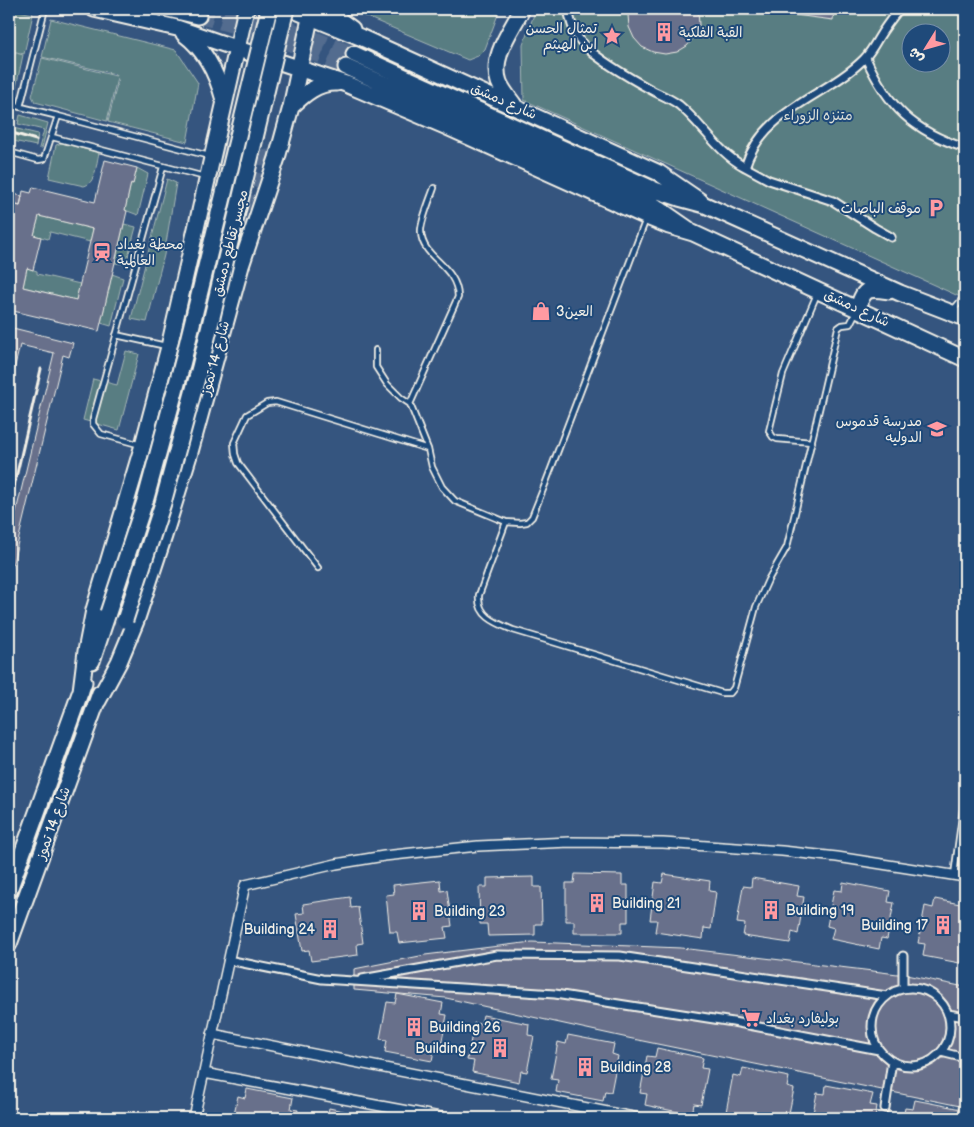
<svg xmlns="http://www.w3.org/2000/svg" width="974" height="1127" viewBox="0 0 974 1127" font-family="'Balsamiq Sans','Playpen Sans Arabic',sans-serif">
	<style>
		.green { fill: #587d82; stroke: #a6b7b5; fill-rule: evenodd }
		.building { fill: #676f8b; stroke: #f4f1e8; fill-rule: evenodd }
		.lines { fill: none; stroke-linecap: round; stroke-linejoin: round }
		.primary-tunnel { stroke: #526c8f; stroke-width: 15; stroke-dasharray: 15 8; stroke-linecap: butt }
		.service-casing { stroke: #f4f1e8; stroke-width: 8 }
		.pedestrian-casing { stroke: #f4f1e8; stroke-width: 11 }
		.minor-casing { stroke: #f4f1e8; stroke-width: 12 }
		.primary-casing { stroke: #f4f1e8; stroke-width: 19 }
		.service { stroke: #1f4a7a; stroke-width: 4.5 }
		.pedestrian { stroke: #1f4a7a; stroke-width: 7 }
		.minor { stroke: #1f4a7a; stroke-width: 9 }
		.primary { stroke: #1f4a7a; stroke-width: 15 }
		.rail { stroke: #f4f1e8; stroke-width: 3 }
		.primary-bridge-casing { stroke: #f4f1e8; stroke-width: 19; stroke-linecap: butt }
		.primary-bridge { stroke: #1f4a7a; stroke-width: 15 }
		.labels { text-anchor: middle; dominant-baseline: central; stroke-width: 4; stroke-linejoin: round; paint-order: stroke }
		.poi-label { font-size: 14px; fill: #f4f1e8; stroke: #1f4a7a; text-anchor: start }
		.street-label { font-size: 14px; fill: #f4f1e8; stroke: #1f4a7a }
		.park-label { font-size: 14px; fill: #dde0d9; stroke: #1f4a7a }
	</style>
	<rect width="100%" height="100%" fill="#35557f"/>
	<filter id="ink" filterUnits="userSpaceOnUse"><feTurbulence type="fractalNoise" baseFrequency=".02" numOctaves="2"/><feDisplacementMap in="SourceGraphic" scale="10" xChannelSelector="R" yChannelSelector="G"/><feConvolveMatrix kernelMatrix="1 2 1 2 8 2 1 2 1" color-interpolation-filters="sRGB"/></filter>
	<g filter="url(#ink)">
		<path class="green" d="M9,9L33,14L24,54L9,50Z
			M355,9H500L485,49L478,56L468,60L362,15Z
			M536,9H965V299L524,100L523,45ZM912,32H942V62H912Z
			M51,19L176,50L198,83L187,142L108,122L118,80L117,78L107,121L35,102L32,96L42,58L116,76L115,74L42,57Z
			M9,51L23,55L15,92L9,95Z
			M20,115L48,123L42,148H39L44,130L18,124Z
			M9,127L38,134L36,146L9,140Z
			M62,143L99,153C96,164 96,183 84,186L49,178L56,145Z
			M137,168L148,174L138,215L125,210L131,183L133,184Z
			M167,179L176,183L164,255L147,322L131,319Z
			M39,216L93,229L90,242L50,232L48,239L34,235Z
			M124,224L136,227L126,264L115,263Z
			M27,268L37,271V274L80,284L76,300L23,287Z
			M112,274L123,278L111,326L101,323Z
			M126,351L139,354L119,430L83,420L93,379L117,385Z"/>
		<path class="building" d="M629,9H698L699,25L695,36L687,46L677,52L665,54L653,52L642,47L634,38L629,27L628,15Z
			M749,9H834L833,20Z
			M105,160L137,168L133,184L131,183L125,210L127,211L99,331L9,310V203L20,206L23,191L31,193L33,187L95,202ZM39,216L93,229L76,300L23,287L27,268L33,270L41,237L34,235Z
			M9,193L22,196L20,206L9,203Z
			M9,327L73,343L69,357L63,355L9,579V541L54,353L20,345L9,391V353L11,342H9Z
			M575,874L622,875V885H628V922H622V933H574V921H566V883H574Z
			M664,874L710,881L709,891L716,892L711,929L704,928L703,939L655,932L657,920H650L655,882L662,883Z
			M534,877V887H541L542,924H535V935L488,936L487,924H480L479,887H487V878Z
			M752,878L799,886L797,896L804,897L798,934L792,932L790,943L743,936L745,924L737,923L743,886L751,887Z
			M440,880L441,891L447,890L452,926L445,927L447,938L399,943L397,932H390L386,895L394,894L393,885Z
			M843,882L890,891L888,902L894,903L887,939L881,938L879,949L831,939L834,928L827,926L834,890L842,891Z
			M350,897L351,908L358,907L363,943L357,944L358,955L311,961L309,950L302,951L296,914L304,913L303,904Z
			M935,899L965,905V964L923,956L925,944L918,943L925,906L933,908Z
			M532,942L681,948L906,975L965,987V1107L628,1038L446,998L354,990V969L425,955Z
			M397,994L443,1003L441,1014L447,1015L440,1051L434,1050L432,1061L385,1052L387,1040L380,1039L387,1002L395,1003Z
			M483,1015L529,1024L528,1035L534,1036L527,1072L521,1071L519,1082L472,1072L474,1061L467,1060L474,1023L481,1024Z
			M568,1035L614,1044L612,1054L618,1056L611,1092L605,1091L603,1101L556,1092L558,1080L551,1079L558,1042L566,1044Z
			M657,1048L703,1058L701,1068L708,1069L701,1105L694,1104L692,1115L645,1105L647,1094L640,1093L647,1056L655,1057Z
			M743,1068L789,1077L787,1087L794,1089L788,1118H733V1113L726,1112L733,1075L741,1077Z
			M826,1085L873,1094L870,1105L877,1106L875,1118H812L817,1093L825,1094Z
			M247,1089L293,1098L291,1109L298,1110L296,1118H233L238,1096L245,1098Z
			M915,1100L961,1109L959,1118H903L905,1108L913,1109Z
			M329,1108L375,1118H318L319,1116L327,1117Z"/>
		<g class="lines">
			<path class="primary-tunnel" d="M225,9L274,23L354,54
				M198,16L272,36L346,67
				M218,156C220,149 221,142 226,137C239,123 261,133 262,151L245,240"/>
			<g class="service-casing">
				<path id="service" d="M9,104L58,116L44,159L38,160L9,152
					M20,107L45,9
					M58,116L209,156
					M52,137L205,177
					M953,310L965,296
					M116,335L166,346
					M376,350V367L387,384L401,398L410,404L428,449L432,467L442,487L455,501L506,522L520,523L527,522L532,517L546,482L646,219
					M410,404L458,297C457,265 422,259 421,232C420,223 431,197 434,188
					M812,442L777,439L773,437L769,431L783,374L817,294
					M141,445L101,434L93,424V419L163,167
					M506,522L479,595C477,616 496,623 513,630L722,693H730L734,688L756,607L768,580L787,547L838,328L842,325L850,324L856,312
					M318,568L238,463L235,454L234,443L247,415L267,403L276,402L428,449
					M954,875L965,794"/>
			</g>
			<g class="pedestrian-casing">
				<path id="pedestrian" d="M568,9C571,24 574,35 585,46C601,62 635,81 655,92C664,96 671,99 679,105C702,124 718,153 745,167C763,109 826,97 864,59C870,53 875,44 879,37C885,27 892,18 899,9
					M866,58C888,107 913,131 965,148
					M745,167L769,180L833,201L875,228L891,237
					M903,956V988
					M228,960L322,979L555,994L733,1022L879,1050
					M362,979L497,955L620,956L887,996
					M872 1027a39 39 0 1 1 78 0a39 39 0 1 1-78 0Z
					M948,1014L965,1017
					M941,1052L965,1058
					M885,1108L892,1061"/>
			</g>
			<g class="minor-casing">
				<path id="minor" d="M212,1034L638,1118
					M204,1073L445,1118
					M194,1118L245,885L336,864L384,856L478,846L570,842L663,843L782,851L837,857L965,877"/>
			</g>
			<g class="primary-casing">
				<path id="primary" d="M94,9L177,28L250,53
					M168,9L198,16
					M331,9L341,21L352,29
					M296,11L360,37L659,173L700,201
					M184,34C206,50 217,74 224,100
					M354,54L655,190L679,198L705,205L900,293L965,318
					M283,63L346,84L445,126L647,217L669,226L693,233L965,359
					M346,67L649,202L688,229
					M514,105C509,98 502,90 499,82C490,56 512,30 522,9
					M291,107C304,94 318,82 337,83
					M858,308C864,287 869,288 889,291
					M92,661L108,613
					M81,691L86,651L94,610L143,445L169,347L246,9
					M98,701L119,662L136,621L164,536L190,452L241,266L277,158L291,107L312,9
					M9,890L84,682
					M9,944L100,693"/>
			</g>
			<use href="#service" class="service"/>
			<use href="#pedestrian" class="pedestrian"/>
			<use href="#minor" class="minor"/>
			<use href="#primary" class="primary"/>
			<path class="rail" d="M9,132L36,140
				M9,508L41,369"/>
			<g class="primary-bridge-casing">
				<path id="primary-bridge" d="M108,613L146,498L183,361L269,9
					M125,620L163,503L200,367L286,9"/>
			</g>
			<use href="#primary-bridge" class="primary-bridge"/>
		</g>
	</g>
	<defs>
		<g id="building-bare" transform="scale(1.5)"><path d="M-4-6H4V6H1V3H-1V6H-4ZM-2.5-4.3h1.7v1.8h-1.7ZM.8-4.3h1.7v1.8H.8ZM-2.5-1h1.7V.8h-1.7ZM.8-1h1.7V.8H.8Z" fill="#ff9aa2" stroke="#1f4a7a" stroke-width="2.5" paint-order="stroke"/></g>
		<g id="sight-bare" transform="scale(1.5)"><path d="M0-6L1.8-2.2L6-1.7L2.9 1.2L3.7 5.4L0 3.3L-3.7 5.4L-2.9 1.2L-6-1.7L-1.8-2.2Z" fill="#ff9aa2" stroke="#1f4a7a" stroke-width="2.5" paint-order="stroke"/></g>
		<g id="parking-bare" transform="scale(1.5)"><path d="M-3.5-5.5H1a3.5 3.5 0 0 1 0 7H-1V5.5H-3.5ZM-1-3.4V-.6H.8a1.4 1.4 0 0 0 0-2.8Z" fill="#ff9aa2" stroke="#1f4a7a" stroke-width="2.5" paint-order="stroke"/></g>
		<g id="station-bare" transform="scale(1.5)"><path d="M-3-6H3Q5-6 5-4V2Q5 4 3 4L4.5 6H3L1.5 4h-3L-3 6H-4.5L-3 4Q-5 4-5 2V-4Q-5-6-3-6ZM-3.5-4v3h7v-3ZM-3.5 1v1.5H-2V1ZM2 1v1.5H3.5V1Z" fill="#ff9aa2" stroke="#1f4a7a" stroke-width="2.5" paint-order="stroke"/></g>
		<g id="shop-bare" transform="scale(1.5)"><path d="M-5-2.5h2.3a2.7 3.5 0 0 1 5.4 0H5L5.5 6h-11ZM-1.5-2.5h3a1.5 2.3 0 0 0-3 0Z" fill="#ff9aa2" stroke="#1f4a7a" stroke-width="2.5" paint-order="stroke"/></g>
		<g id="school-bare" transform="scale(1.5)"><path d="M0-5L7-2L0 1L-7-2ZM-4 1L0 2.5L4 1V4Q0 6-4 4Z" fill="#ff9aa2" stroke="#1f4a7a" stroke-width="2.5" paint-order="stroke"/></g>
		<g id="supermarket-bare" transform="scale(1.5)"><path d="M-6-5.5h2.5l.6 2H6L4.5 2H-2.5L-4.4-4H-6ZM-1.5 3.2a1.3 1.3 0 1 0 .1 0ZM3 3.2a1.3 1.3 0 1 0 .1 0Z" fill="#ff9aa2" stroke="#1f4a7a" stroke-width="2.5" paint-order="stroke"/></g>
	</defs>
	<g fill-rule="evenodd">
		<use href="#building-bare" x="664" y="32"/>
		<use href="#sight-bare" x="612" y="36"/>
		<use href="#parking-bare" x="936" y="208"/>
		<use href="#station-bare" x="102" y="252"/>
		<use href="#shop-bare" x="541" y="311"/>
		<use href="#school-bare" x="937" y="429"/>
		<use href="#building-bare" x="597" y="903"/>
		<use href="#building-bare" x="771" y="910"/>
		<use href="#building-bare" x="419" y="911"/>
		<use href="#building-bare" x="943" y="925"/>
		<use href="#building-bare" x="330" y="929"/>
		<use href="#supermarket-bare" x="751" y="1018"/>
		<use href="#building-bare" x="414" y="1027"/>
		<use href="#building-bare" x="500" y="1048"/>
		<use href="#building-bare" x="585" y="1067"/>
	</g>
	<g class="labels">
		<g class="poi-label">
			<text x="597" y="28" text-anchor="end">تمثال الحسن<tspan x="597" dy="16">ابن الهيثم</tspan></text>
			<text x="679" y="32">القبة الفلكية</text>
			<text x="921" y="208" text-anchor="end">موقف الباصات</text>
			<text x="117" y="244">محطة بغداد<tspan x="117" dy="16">العالمية</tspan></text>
			<text x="556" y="311">العين3</text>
			<text x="922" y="421" text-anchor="end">مدرسة قدموس<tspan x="922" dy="16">الدوليه</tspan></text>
			<text x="612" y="903">Building 21</text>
			<text x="786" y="910">Building 19</text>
			<text x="434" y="911">Building 23</text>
			<text x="928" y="925" text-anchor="end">Building 17</text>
			<text x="315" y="929" text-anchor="end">Building 24</text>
			<text x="766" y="1018">بوليفارد بغداد</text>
			<text x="429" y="1027">Building 26</text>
			<text x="485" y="1048" text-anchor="end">Building 27</text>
			<text x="600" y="1067">Building 28</text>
		</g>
		<g class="street-label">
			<text transform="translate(504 101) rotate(24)">شارع دمشق</text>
			<text transform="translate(230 243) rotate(-76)">مجسر تقاطع دمشق</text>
			<text transform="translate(857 308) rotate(25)">شارع دمشق</text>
			<text transform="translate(215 358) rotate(-75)">شارع 14 تموز</text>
			<text transform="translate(53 823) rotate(-70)">شارع 14 تموز</text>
		</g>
		<g class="park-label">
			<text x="818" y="115">متنزه الزوراء</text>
		</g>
	</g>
	<rect width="974" height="1127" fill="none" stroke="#1f4a7a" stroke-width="30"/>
	<rect x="15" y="15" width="944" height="1097" fill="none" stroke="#f4f1e8" stroke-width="2" filter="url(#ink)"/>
	<g transform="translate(926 48) rotate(233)"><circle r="24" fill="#1f4a7a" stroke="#748da6"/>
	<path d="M0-4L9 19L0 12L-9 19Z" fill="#ff9aa2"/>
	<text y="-8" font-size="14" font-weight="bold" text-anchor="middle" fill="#f4f1e8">ش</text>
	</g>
</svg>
